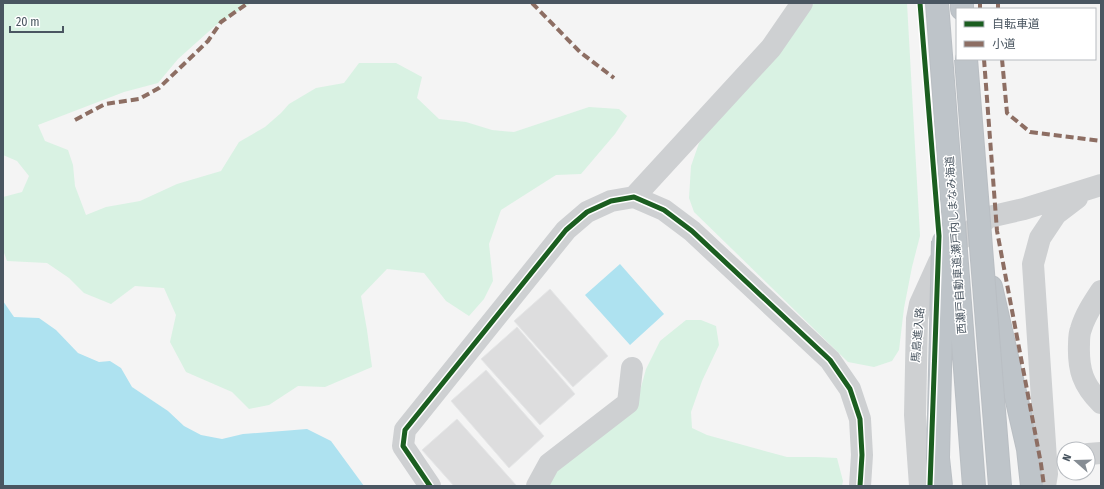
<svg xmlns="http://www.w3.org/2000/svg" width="1104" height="489" viewBox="0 0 1104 489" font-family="'Fira Sans Condensed','Noto Sans JP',sans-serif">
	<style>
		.green { fill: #d9f2e3 }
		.water { fill: #aee2f0 }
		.building { fill: #ddddde; stroke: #e5e6e7 }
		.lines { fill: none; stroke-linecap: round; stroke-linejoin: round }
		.highway-casing { stroke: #b9bec3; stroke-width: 24 }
		.minor { stroke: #ced0d2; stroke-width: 22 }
		.highway { stroke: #bec4c9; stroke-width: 22 }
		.highway-bridge-casing { stroke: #b9bec3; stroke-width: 24; stroke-linecap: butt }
		.highway-bridge { stroke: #bec4c9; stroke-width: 22 }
		.quiet { stroke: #8d6e63; stroke-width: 4; stroke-dasharray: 8 4; stroke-linecap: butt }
		.cycleway-casing { stroke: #fff; stroke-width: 8 }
		.cycleway { stroke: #1b5e20; stroke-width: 5 }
		.labels { text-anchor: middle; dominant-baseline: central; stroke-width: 3; stroke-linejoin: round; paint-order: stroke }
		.street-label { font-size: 11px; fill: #4a5661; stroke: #fff }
	</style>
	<rect width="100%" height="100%" fill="#f4f4f4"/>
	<path class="green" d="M3,3H251L216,25L178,59L158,83L124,92L38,125L45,141L68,150L73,165L75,186L86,215L106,207L140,201L177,184L221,171L239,142L265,127L281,113L289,104L316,88L344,83L359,63H396L422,77L417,98L439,119L466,122L492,130L514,132L589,107L619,109L627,116L615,134L581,174L556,175L501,210L489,244L493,281L484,299L469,316L446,301L424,273L387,269L361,296L367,330L372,367L325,387L298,386L269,405L249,409L232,392L186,372L170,342L176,315L164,288L135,286L111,304L84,293L69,278L47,263L7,261L3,250V197L22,192L29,176L17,161L3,155Z
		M814,3H907L920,236L912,267L904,308L899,350L892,361L874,367L848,362L694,212L689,198L691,166L699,143L711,126L778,54Z
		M686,320H701L716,326L719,345L702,381L691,412L692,428L707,435L787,457H816L837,458L843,481L842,486H546L559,466L635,409L646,369L660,341Z"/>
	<path class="water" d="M620,264L664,314L630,345L585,295Z
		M3,301L14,317L39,318L56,330L78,353L99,362L110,361L121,368L132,387L168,411L184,426L201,435L222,439L243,434L307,429L331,441L364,486H3Z"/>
	<path class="building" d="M550,289L608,356L573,387L514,321Z
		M517,327L575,394L540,425L481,359Z
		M486,370L544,436L509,468L451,401Z
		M457,419L516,485L515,486H454L422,450Z"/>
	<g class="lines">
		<g class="highway-casing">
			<path id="highway" d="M962,3V9
				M991,287L1028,449L1032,486"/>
		</g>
		<path class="minor" d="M634,197L771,48L802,3
			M1101,291C1093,303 1085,315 1081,329C1079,334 1079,339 1079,344C1078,370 1083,385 1101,403
			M1088,454L1101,453
			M430,486L403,446L405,430L566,230L587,212L611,201L634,197L664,210L692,231L830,360L850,389L860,419L862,455L860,486
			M537,486L549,464L628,403L632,368
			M920,486L915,415L917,319L920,304L939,262L957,242L989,217L1024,209L1101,185
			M1045,486L1047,474L1033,264L1040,238L1056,214L1077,198"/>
		<use href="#highway" class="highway"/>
		<g class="highway-bridge-casing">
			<path id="highway-bridge" d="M937,3L974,486
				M966,59L1000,486
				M941,486L938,458L943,241"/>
		</g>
		<use href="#highway-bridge" class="highway-bridge"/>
		<path class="quiet" d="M532,3L580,52L614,78
			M980,3V9
			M998,3V9
			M984,59L997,231L1041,464L1044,486
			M1002,59L1007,113L1030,132L1101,141
			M75,120L105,104L139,99L159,88L208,41L221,22L248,3"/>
		<g class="cycleway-casing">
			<path id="cycleway" d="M920,3L939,236L930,486
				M430,486L403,446L405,430L566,230L587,212L611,201L634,197L664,210L692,231L830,360L850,389L860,419L862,455L860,486"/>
		</g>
		<use href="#cycleway" class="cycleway"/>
	</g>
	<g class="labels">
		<g class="street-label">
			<text transform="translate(956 245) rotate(-94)">西瀬戸自動車道;瀬戸内しまなみ海道</text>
			<text transform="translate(918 335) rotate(-85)">馬島進入路</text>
		</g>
	</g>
	<rect width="1104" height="489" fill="none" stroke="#4a5661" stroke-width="8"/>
	<rect x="956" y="8" width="140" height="52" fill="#ffffff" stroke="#b7bbc0"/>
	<rect x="964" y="21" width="20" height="6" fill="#1b5e20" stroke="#b7bbc0"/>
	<text x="992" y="28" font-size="12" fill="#4a5661">自転車道</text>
	<rect x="964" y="41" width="20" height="6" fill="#8d6e63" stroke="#b7bbc0"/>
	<text x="992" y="48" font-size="12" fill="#4a5661">小道</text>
	<g transform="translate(1076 461) rotate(290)"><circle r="19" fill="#ffffff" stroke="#b7bbc0"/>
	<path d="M0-3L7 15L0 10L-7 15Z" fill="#868d94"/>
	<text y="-6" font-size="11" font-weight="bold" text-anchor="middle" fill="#4a5661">N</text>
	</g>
	<path d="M10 26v6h53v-6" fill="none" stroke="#4a5661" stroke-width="2"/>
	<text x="16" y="26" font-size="12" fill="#4a5661" stroke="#ffffff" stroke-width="3" paint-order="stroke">20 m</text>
</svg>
